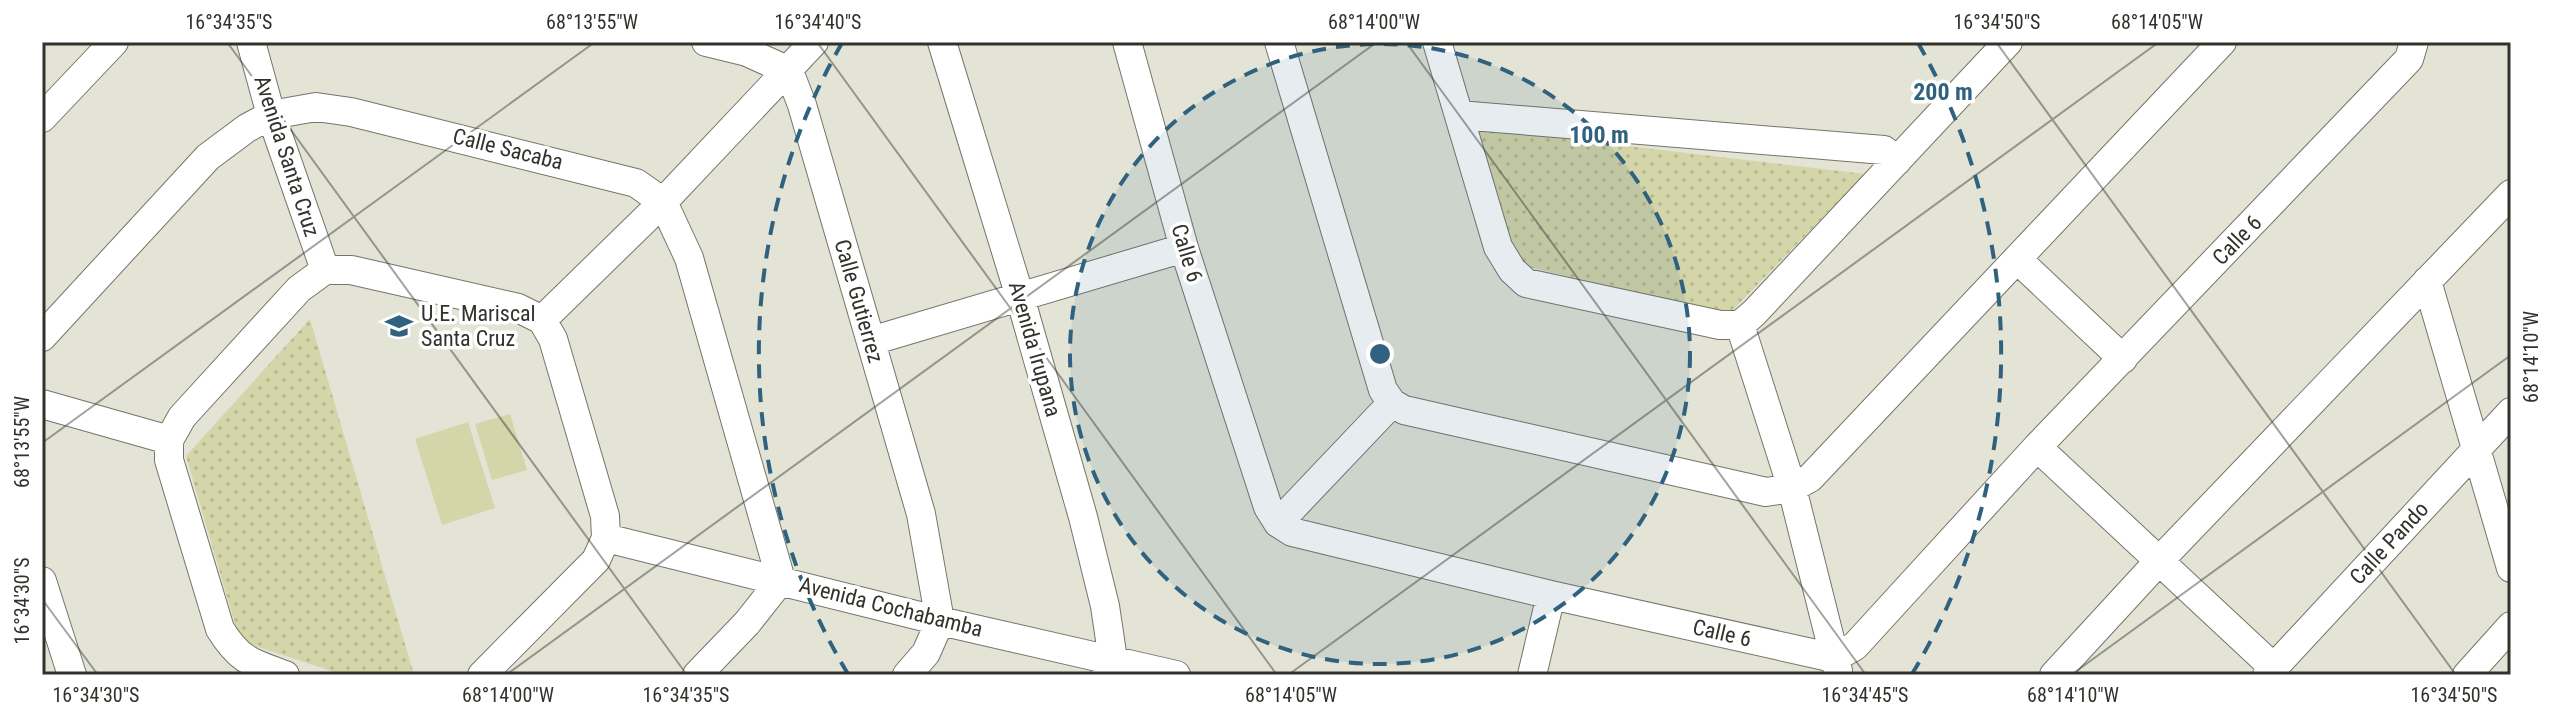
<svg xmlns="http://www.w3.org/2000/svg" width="2553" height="717" viewBox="0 0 2553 717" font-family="'Roboto Condensed',sans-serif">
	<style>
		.grass { fill: #d4d5a8 }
		.park { fill: url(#park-dots) }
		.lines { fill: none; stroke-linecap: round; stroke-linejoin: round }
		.minor-casing { stroke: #757569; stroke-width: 30 }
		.minor { stroke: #fff; stroke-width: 28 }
		.ticks { fill: none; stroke: #32322d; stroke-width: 2; stroke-opacity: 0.45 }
		.ring { fill: none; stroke: #30627f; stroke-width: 4; stroke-dasharray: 14 10 }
		.labels { text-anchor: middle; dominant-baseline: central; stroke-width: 7; stroke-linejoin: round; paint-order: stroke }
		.street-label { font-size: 22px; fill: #32322d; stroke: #fff }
		.poi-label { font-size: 22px; fill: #32322d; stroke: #fff; text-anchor: start }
		.centre { fill: #30627f; stroke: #fff; stroke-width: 4 }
		.ring-label { font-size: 24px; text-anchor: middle; font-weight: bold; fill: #30627f; stroke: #fff; stroke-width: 7; stroke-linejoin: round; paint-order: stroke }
		.neatline { fill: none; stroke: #32322d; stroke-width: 3 }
		.ticks-label { font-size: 20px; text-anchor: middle; fill: #32322d }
	</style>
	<defs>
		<pattern id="park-dots" width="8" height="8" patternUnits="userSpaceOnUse" patternTransform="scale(2)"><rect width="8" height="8" fill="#d4d5a8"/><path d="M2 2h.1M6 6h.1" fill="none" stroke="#b6b791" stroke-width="1.8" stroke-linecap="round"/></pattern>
	</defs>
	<rect width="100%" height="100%" fill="#e3e4d6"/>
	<path class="grass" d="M510,414L527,470L492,480L475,424Z
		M468,422L495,508L442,525L415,439Z"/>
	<path class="park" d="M1475,128L1865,174L1729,314L1517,264Z
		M310,319L414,675H344L240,641L186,456Z"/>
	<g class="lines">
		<g class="minor-casing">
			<path id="minor" d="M251,42L271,115L325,270
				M706,42L747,52L789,71L802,105L921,514L940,621L926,653L907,675
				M942,42L1020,297L1083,517L1105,606L1113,660L1105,675
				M1127,42L1184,248L1268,507L1278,523L1292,532L1551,595L1834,658L1855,646L2037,447L2409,59L2414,42
				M1279,42L1383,390L1392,403L1404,410L1766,492L1792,488L1810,478L2222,42
				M1437,42L1498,247L1512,270L1526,283L1720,325H1740L1754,313L2008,42
				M1459,115L1884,150L1897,161
				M42,118L114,42
				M2017,259L2123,359
				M2427,281L2511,568
				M542,320L663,202L814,42
				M1740,325L1792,488L1838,671
				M42,337L208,157L247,128L271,115L316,107L351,112L636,183L663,202L689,258L781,580L747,623L697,675
				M871,341L1184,248
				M42,404L169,440
				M2037,447L2274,668
				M1278,523L1392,403
				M606,538L940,621L1176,675
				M42,581L72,675
				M285,675C251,663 239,660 220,629L169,460V440L182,417L299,289L325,270H351L518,308L542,320L553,339L605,516L606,538L596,560L482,675
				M1532,675L1551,595
				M2054,675L2159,561L2511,194
				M2267,675L2511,412
				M2467,675L2511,626"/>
		</g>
		<use href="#minor" class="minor"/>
	</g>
	<path class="ticks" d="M227,42L687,675M817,42L1277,675M1406,42L1866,675M1996,42L2456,675M42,443L595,42M42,599L98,675M506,675L1377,42M1288,675L2159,42M2071,675L2511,355"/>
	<circle cx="1380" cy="354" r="310" fill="#30627f" fill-opacity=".12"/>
	<g class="ring">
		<circle cx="1380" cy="354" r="310"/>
		<path d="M848 674A621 621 0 0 1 842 43M1918 43A621 621 0 0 1 1912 674"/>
	</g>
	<defs>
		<g id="school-bare" transform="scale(2.16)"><path d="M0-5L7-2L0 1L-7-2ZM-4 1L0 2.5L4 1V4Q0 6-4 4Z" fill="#30627f" stroke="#fff" stroke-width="2.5" paint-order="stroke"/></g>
	</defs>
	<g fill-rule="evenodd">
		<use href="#school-bare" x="399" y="326"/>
	</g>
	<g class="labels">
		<g class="street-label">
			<text transform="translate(508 149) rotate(14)">Calle Sacaba</text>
			<text transform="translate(287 156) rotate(72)">Avenida Santa Cruz</text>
			<text transform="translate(2237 240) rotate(-46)">Calle 6</text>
			<text transform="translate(1187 253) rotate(73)">Calle 6</text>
			<text transform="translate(859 301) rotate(74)">Calle Gutierrez</text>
			<text transform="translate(1035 349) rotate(74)">Avenida Irupana</text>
			<text transform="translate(2389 543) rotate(-47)">Calle Pando</text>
			<text transform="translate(891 607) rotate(14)">Avenida Cochabamba</text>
			<text transform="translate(1722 633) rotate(13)">Calle 6</text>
		</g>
		<g class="poi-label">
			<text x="421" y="313">U.E. Mariscal<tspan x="421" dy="25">Santa Cruz</tspan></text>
		</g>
	</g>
	<circle cx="1380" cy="354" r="12" class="centre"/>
	<g class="ring-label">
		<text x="1943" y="100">200 m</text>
		<text x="1599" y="143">100 m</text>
	</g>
	<rect width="2553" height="717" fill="none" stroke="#ffffff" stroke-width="88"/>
	<rect x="44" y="44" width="2465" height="629" class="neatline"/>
	<g class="ticks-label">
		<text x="229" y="29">16°34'35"S</text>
		<text x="592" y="29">68°13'55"W</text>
		<text x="818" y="29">16°34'40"S</text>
		<text x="1374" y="29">68°14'00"W</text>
		<text x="1997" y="29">16°34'50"S</text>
		<text x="2157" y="29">68°14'05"W</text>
		<text transform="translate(2531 357) rotate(-90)" y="7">68°14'10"W</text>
		<text transform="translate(22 442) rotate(-90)" y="7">68°13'55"W</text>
		<text transform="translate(22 601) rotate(-90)" y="7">16°34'30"S</text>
		<text x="96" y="702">16°34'30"S</text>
		<text x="508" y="702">68°14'00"W</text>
		<text x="686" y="702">16°34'35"S</text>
		<text x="1291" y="702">68°14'05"W</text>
		<text x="1865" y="702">16°34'45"S</text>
		<text x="2073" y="702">68°14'10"W</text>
		<text x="2454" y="702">16°34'50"S</text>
	</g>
</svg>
